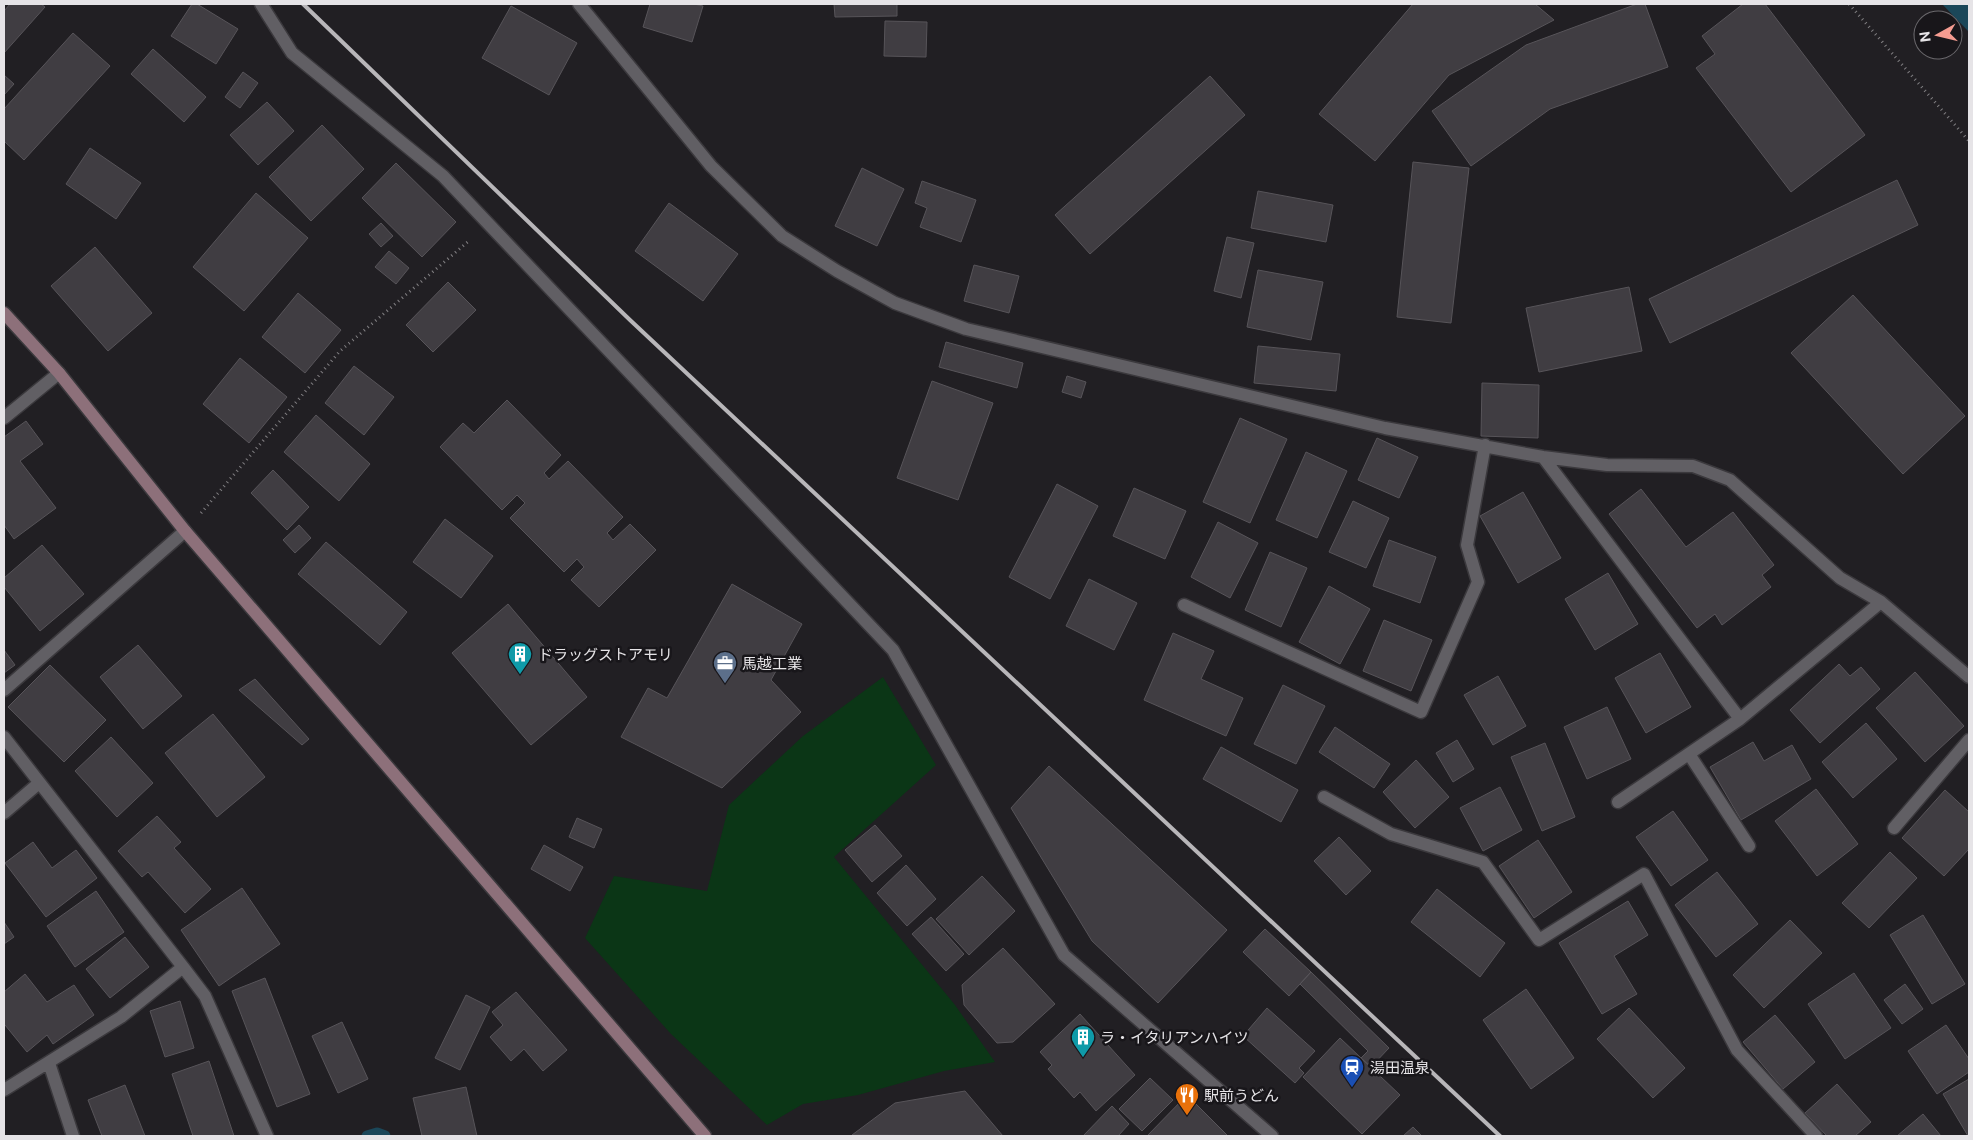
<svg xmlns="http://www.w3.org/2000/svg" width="1973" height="1140" viewBox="0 0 1973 1140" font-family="'Public Sans','Noto Sans JP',sans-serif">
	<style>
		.green { fill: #0b3616 }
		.water { fill: #1b4759 }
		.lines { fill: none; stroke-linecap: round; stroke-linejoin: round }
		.stream { stroke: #1b4759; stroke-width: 11 }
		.building { fill: #403d42; stroke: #575459 }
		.street-casing { stroke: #3b393d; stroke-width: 15 }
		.secondary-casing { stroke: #3b393d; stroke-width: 15 }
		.path { stroke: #817f82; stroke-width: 3; stroke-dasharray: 1 4; stroke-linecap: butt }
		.street { stroke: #615f64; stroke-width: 12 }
		.secondary { stroke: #8d707a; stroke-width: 12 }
		.rail { stroke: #b8b6b9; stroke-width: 4 }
		.labels { text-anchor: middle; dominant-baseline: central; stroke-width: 5; stroke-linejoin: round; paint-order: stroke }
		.poi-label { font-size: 15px; fill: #e6e4e7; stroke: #18161a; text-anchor: start }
	</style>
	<rect width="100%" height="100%" fill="#211f23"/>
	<path class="green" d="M883,677L936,765L834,857L955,1005L995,1062L944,1071L858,1095L803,1104L767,1125L671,1034L585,938L614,876L707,891L729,805L803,736Z"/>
	<path class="water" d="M1942,4H1969V32Z"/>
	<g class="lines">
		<path class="stream" d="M367,1136L377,1133L385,1136"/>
	</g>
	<path class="building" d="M10,4H41L45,7L4,53V11Z
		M192,4H197L238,29L216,64L171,36Z
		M650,4H694L703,6L692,42L643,27Z
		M834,4H897V16L835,17Z
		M1413,4H1535L1554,20L1449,75L1375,161L1319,114Z
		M1637,4H1645L1668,67L1550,109L1471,166L1432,111L1526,45Z
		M1743,4H1765L1865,135L1791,192L1696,68L1715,54L1702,36Z
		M511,6L577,43L549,95L482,58Z
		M885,21L927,22L926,57L884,56Z
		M73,33L110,66L24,160L4,141V109Z
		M153,49L206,97L184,122L131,74Z
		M243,72L258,83L240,108L225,97Z
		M4,75L14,84L4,95Z
		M1210,76L1245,115L1090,254L1055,215Z
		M267,102L294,131L258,165L230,135Z
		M322,125L364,169L311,221L269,177Z
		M90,148L141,183L116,219L66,184Z
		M1413,162L1469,168L1451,323L1397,317Z
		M396,163L456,222L422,257L362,198Z
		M862,168L904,189L877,246L835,226Z
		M1897,180L1918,225L1670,343L1649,299Z
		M922,181L976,200L961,242L920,227L927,208L915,203Z
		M1258,191L1333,205L1326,242L1251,228Z
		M256,193L308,238L244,311L193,267Z
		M669,203L738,254L703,301L635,251Z
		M381,223L393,236L381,247L369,234Z
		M1227,237L1254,243L1241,298L1214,291Z
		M95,247L152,313L108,351L51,286Z
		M389,251L409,268L396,284L375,267Z
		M974,265L1019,276L1009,313L964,301Z
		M1258,270L1323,282L1311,340L1247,327Z
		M448,282L476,310L433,352L406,325Z
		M1629,287L1642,351L1539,372L1526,308Z
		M298,293L341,330L305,373L262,337Z
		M1853,295L1965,416L1903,474L1791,353Z
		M946,342L1023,363L1017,388L939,367Z
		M1258,346L1340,354L1336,391L1254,383Z
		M240,358L287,397L249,443L203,404Z
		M354,366L394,397L364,435L325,403Z
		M1067,376L1086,382L1081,398L1062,392Z
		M932,381L993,403L958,500L897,478Z
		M1482,383L1539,385L1538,438L1481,436Z
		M507,400L561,455L544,473L549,479L568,461L623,517L607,533L613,540L630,524L656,550L599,607L571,580L584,567L577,559L564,572L510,518L525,503L517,495L502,510L440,447L463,423L474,433Z
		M316,415L370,464L339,501L284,452Z
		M1240,418L1287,439L1250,523L1203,502Z
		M26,421L43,444L20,461L56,508L14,539L4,525V437Z
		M1377,438L1418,457L1399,498L1358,480Z
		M1306,452L1347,471L1317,538L1276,520Z
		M273,470L309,507L287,530L251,493Z
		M1057,484L1098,506L1050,599L1009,577Z
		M1134,488L1186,511L1165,559L1113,536Z
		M1641,489L1686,547L1733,512L1774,565L1762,575L1771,587L1722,625L1715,614L1697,628L1609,514Z
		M1523,492L1561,558L1518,583L1480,516Z
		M1353,501L1389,518L1366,568L1329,552Z
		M445,519L493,556L461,598L413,562Z
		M1218,522L1258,543L1230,598L1191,577Z
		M299,525L311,538L295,553L283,540Z
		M1389,540L1436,557L1420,603L1373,586Z
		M326,542L407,612L380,645L298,574Z
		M42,545L84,594L40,631L4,587V578Z
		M1270,552L1307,568L1281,627L1245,610Z
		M1608,573L1638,624L1595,650L1565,599Z
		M1089,579L1137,603L1114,650L1066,626Z
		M732,584L802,624L771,680L801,712L722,788L621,737L648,688L667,698Z
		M1329,586L1370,609L1340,664L1299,642Z
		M508,604L587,697L531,745L452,653Z
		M1384,620L1432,640L1411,691L1363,671Z
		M1173,633L1214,651L1201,679L1243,698L1226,736L1144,700Z
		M138,645L182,696L143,729L100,677Z
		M4,650L15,665L4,673Z
		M1660,653L1691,707L1646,733L1615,678Z
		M1839,664L1850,676L1861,667L1880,689L1820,743L1790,710Z
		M50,665L106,720L64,762L8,707Z
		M1915,672L1964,726L1925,762L1876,708Z
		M1498,676L1526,726L1493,745L1464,695Z
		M255,679L309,739L302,745L239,690Z
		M1283,685L1325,706L1296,764L1254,744Z
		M1607,707L1631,759L1587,779L1564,727Z
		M213,714L265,777L217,817L165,753Z
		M1866,723L1897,759L1853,798L1822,762Z
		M1335,727L1390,764L1374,788L1319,752Z
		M111,737L153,783L117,817L75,771Z
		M1457,740L1474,769L1453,782L1436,753Z
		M1753,742L1764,761L1792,745L1811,779L1741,820L1710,767Z
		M1545,743L1575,817L1542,831L1511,757Z
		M1221,747L1298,790L1281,822L1203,779Z
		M1416,760L1449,797L1415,828L1383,792Z
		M1049,766L1227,930L1158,1003L1092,941L1011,808Z
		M1500,787L1522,830L1483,851L1460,808Z
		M1816,789L1858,844L1817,876L1775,821Z
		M1945,790L1969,812V849L1944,876L1902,838Z
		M1673,811L1708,860L1671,886L1636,837Z
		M157,816L181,842L174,848L211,889L185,913L148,872L142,877L118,851Z
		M577,818L602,829L594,848L569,837Z
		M875,825L902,856L872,882L845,850Z
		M1339,837L1371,871L1346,895L1314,861Z
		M1538,840L1572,892L1534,918L1499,866Z
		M33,842L52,868L76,850L97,878L46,917L5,863Z
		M544,845L583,867L570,891L531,869Z
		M1890,852L1917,878L1869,928L1842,903Z
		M906,865L936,899L907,926L877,893Z
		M1717,872L1758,924L1716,957L1675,905Z
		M982,876L1015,911L969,955L936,919Z
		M242,888L280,944L219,986L181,930Z
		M1437,889L1505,943L1480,977L1411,922Z
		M96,891L124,932L75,967L47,926Z
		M1628,901L1648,935L1614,956L1637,994L1602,1014L1559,943Z
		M1923,915L1965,984L1932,1004L1890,935Z
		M931,917L964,954L946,971L912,934Z
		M1790,920L1822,953L1764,1008L1733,975Z
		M4,922L14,937L4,944Z
		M1265,929L1311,972L1289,996L1243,952Z
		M125,937L149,967L110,998L86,969Z
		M1003,948L1055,1004L1013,1042L997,1043L964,1005L962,985Z
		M1311,972L1389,1048L1371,1067L1361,1058L1368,1051L1300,984Z
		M1854,973L1891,1028L1845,1059L1808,1004Z
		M25,974L47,1002L74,985L94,1015L53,1044L47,1035L27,1052L5,1025L4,1027V992Z
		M265,978L310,1094L277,1107L232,991Z
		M1905,984L1923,1009L1902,1024L1884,1000Z
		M1526,989L1574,1058L1531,1089L1483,1020Z
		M516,992L567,1050L543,1071L524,1049L511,1061L490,1037L503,1025L492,1012Z
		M466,995L490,1007L460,1070L435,1058Z
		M180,1001L194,1048L165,1057L150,1011Z
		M1267,1008L1315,1051L1299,1068L1304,1073L1295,1083L1243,1036Z
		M1629,1008L1685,1068L1653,1098L1597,1039Z
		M1080,1014L1135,1075L1096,1111L1080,1092L1074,1098L1048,1069L1052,1065L1040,1052Z
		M1775,1015L1815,1062L1783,1089L1743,1042Z
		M342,1022L368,1079L338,1093L312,1036Z
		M1946,1025L1969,1059V1072L1937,1094L1908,1051Z
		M1340,1038L1400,1095L1362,1134L1303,1077Z
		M209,1061L234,1136H193L172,1074Z
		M1150,1078L1173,1100L1142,1131L1119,1109Z
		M1969,1079V1136H1968L1943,1094Z
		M1837,1084L1871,1122L1855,1136H1827L1805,1113Z
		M125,1085L145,1136H102L88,1100Z
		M466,1087L477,1136H422L413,1098Z
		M965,1091L1003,1136L852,1135L895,1103Z
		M1187,1095L1228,1136H1147Z
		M1112,1106L1129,1124L1118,1136H1083Z
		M1923,1114L1941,1136H1897Z
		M1413,1127L1422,1136H1403Z"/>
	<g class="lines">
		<g class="street-casing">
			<path id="street" d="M261,4L292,53L443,176L893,650L1064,955L1272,1136
				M579,4L711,166L782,236L837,271L895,303L966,329L1385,428L1543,457L1607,465L1693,466L1730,480L1840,578L1881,602L1969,677
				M4,418L59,373
				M1543,457L1740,719L1881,602
				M1184,605L1421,712L1478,582L1467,545L1485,445
				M4,690L185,531
				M4,737L183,967L121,1017L4,1090
				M1689,754L1749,846
				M1324,797L1391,834L1483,862L1539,940L1644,874L1737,1050L1816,1136
				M1618,802L1740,719
				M4,813L39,783
				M1894,828L1969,740
				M183,967L205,996L267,1136
				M49,1063L73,1136"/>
		</g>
		<g class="secondary-casing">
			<path id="secondary" d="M4,313L59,373L185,531L705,1136"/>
		</g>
		<path class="path" d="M1849,4L1969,141
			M201,513L340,351L470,240"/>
		<use href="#street" class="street"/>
		<use href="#secondary" class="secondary"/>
		<path class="rail" d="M303,4L630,320L1500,1136"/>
	</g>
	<defs>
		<g id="building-pin" transform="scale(1.25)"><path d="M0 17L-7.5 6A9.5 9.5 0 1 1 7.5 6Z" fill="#0f9aa8" stroke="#18161a"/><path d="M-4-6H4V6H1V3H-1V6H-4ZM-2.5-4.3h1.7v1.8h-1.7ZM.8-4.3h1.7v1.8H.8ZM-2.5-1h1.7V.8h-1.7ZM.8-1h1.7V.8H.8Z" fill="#fff"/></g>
		<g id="office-pin" transform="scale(1.25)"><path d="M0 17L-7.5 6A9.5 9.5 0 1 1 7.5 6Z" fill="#5c6f8a" stroke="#18161a"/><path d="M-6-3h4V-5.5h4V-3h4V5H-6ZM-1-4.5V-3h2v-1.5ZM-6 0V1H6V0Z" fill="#fff"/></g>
		<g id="station-pin" transform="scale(1.25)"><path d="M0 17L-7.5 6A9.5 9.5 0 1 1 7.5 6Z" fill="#1a4fb4" stroke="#18161a"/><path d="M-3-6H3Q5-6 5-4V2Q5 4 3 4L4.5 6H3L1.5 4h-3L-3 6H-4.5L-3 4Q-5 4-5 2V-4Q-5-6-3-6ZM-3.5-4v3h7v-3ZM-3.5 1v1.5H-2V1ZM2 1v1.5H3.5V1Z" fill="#fff"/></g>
		<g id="restaurant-pin" transform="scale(1.25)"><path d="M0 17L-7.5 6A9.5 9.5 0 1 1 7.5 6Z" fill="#e8710a" stroke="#18161a"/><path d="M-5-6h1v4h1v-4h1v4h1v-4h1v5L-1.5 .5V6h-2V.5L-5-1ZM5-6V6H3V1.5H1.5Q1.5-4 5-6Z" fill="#fff"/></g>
	</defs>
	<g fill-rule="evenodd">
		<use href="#building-pin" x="520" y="654"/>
		<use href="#office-pin" x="725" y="663"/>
		<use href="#building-pin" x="1083" y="1037"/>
		<use href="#station-pin" x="1352" y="1067"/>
		<use href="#restaurant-pin" x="1187" y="1095"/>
	</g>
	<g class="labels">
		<g class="poi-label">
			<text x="538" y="654">ドラッグストアモリ</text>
			<text x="742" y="663">馬越工業</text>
			<text x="1100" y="1037">ラ・イタリアンハイツ</text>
			<text x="1370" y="1067">湯田温泉</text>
			<text x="1204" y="1095">駅前うどん</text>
		</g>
	</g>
	<rect width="1973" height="1140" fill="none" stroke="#e6e4e7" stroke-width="10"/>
	<g transform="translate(1938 35) rotate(262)"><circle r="24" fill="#18161a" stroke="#6a686c"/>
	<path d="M0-4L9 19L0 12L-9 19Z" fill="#f59c91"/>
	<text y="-8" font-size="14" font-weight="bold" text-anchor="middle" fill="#e6e4e7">N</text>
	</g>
</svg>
